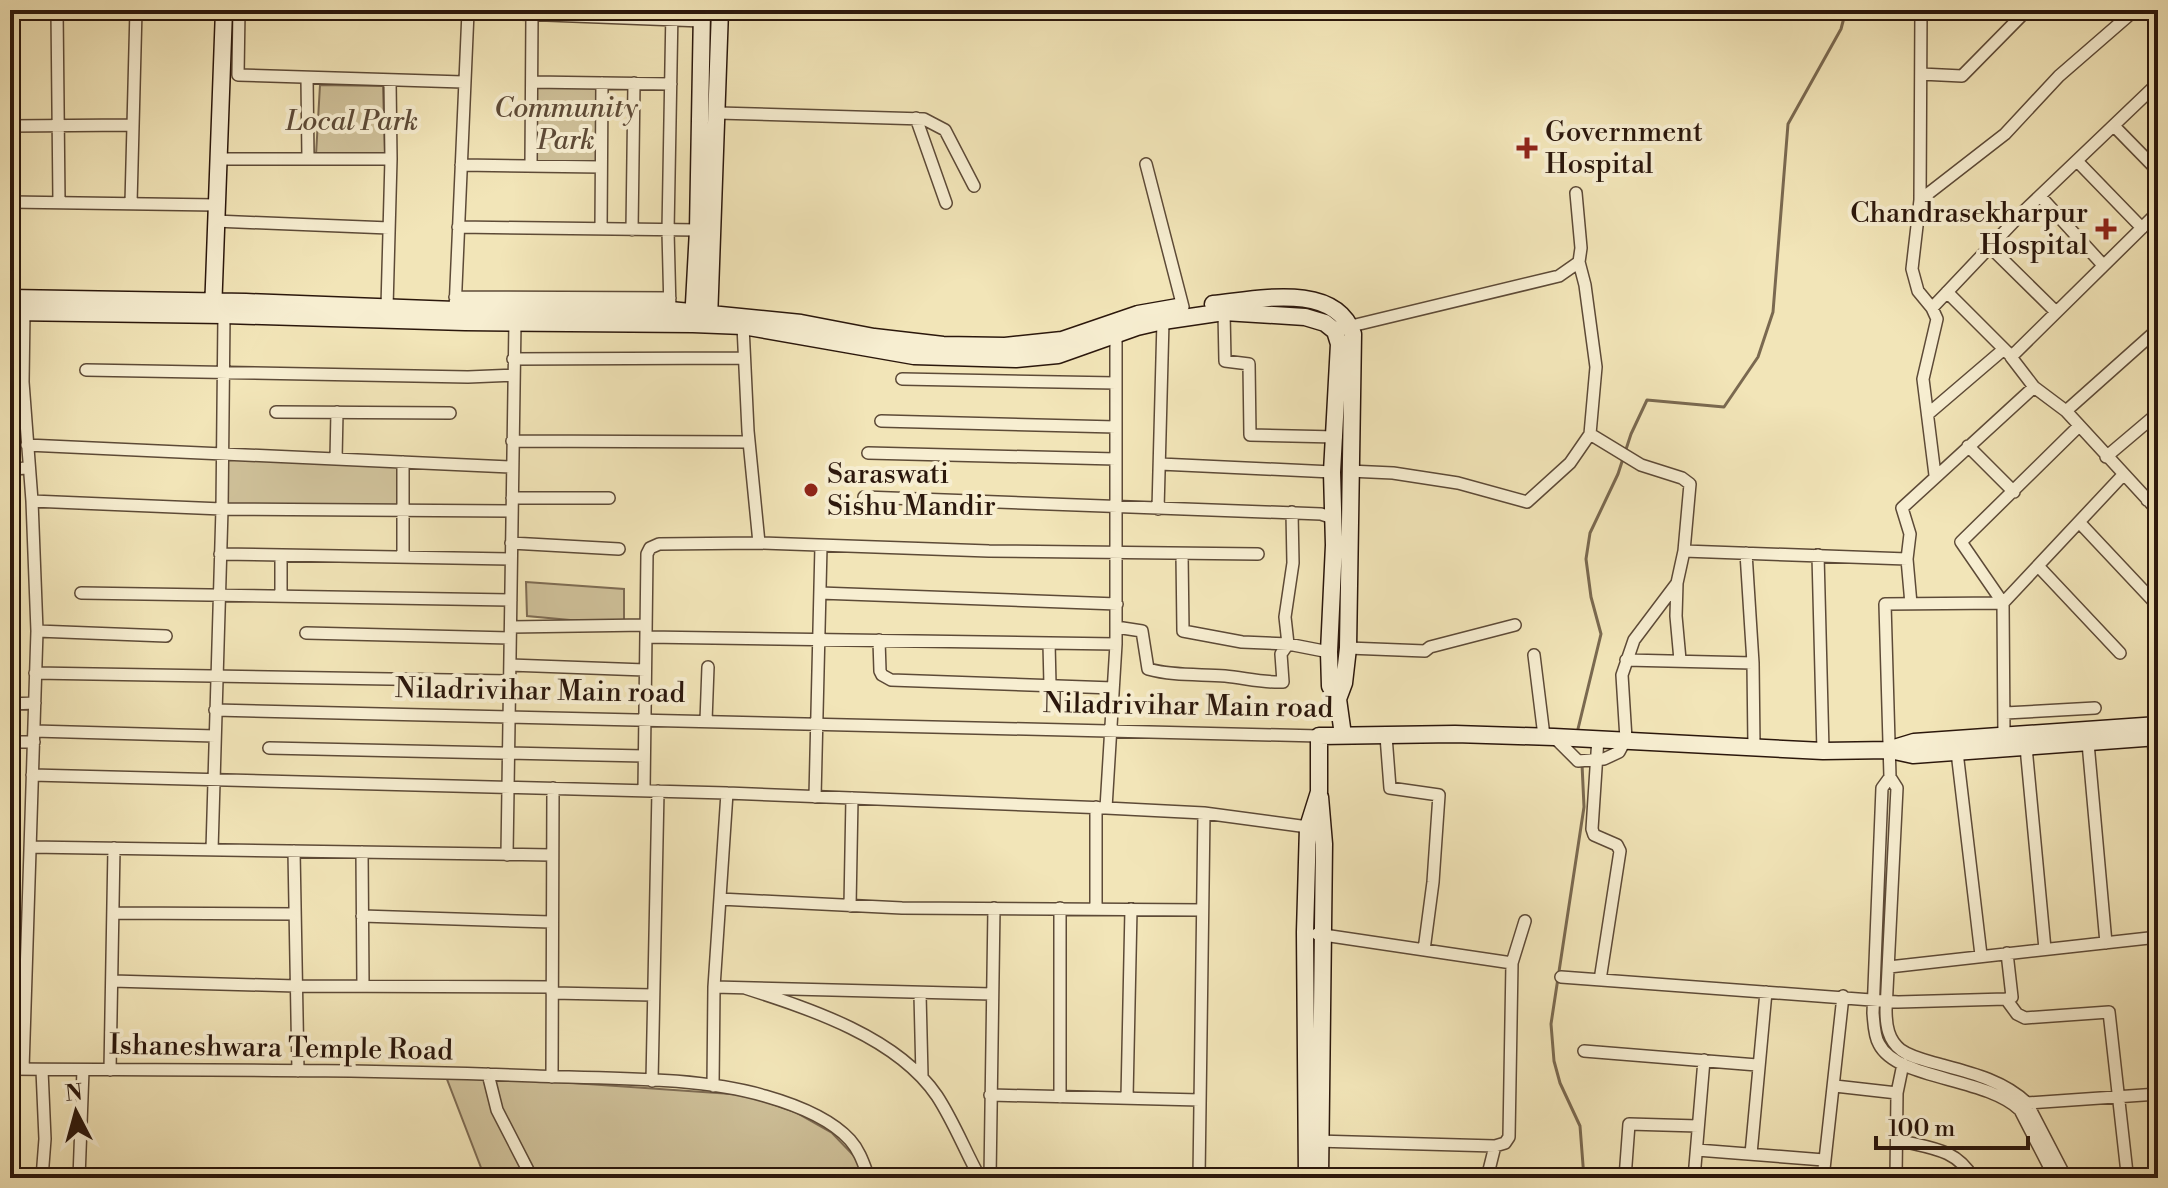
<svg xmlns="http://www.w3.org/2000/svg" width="2168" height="1188" viewBox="0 0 2168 1188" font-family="'Libre Bodoni',serif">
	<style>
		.green { fill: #d0c29b; stroke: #7e6c54; stroke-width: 2 }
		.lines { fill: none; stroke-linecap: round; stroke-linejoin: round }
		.stream { stroke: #7a6950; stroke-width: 3 }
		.street-casing { stroke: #5d4a37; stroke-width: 14 }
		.secondary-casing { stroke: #2b170c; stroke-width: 19 }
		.street { stroke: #f7eed1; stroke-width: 11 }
		.secondary { stroke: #f7eed1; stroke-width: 16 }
		.poi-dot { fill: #8f2418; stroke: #f7eed1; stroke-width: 3 }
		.labels { text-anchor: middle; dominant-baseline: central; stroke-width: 8; stroke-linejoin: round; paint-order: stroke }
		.park-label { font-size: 28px; font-style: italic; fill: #5d4a37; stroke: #f7eed1 }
		.poi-label { font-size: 28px; fill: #2b170c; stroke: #f7eed1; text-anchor: start }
		.street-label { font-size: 28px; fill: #2b170c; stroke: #f7eed1 }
	</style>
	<rect width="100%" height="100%" fill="#f2e5b8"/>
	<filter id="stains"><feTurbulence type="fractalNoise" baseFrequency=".0025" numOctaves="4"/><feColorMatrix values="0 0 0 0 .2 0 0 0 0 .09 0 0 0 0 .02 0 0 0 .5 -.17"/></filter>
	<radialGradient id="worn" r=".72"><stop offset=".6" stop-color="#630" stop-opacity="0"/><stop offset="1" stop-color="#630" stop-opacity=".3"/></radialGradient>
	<path class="green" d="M532,82L602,83L601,167L531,165Z
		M320,85L383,86L385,155H316Z
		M222,454L403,462V510L222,509Z
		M526,582L624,589V625L527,616Z
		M445,1074L746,1095L795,1112L832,1133L856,1158L863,1178H485Z"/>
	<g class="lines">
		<path class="stream" d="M1577,733L1601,634L1591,597L1586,559L1590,533L1618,474L1631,434L1647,400L1724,407L1758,357L1773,312L1788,124L1841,29L1846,10
			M1582,764L1584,807L1551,1024L1554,1061L1560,1083L1580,1126L1584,1178"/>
		<g class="street-casing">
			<path id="street" d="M57,10L59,202
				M239,10L238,75L463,82
				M419,10L702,21
				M1921,10L1920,200L1912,269L1918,291L1932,308L1937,319L1923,379L1935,475
				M1201,11V10
				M1921,74L1962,76L2027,10
				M307,78L308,159
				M532,82L671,84
				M718,113L924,119L945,130L974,186
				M916,118L946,203
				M10,126L133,125
				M2114,126L2158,171
				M218,159H391
				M2077,161L2142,228
				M1146,164L1183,307
				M461,165L601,167
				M531,165L532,15
				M2040,196L2103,265
				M1920,200L2005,134L2059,76L2135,10
				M10,202L216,205
				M131,203L136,10
				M2158,212L2011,357L2034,387L2066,411L2158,511
				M215,221L389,228
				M458,227L698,230
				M601,229L602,83
				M632,230L634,83
				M1990,247L2056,312
				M1947,292L2009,354
				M455,297L670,298
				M387,307L391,159L390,81
				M1932,308L2023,212L2158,83
				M455,310L468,12
				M670,310L668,231L672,10
				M1224,312L1225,361L1249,364L1250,435L1336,437
				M743,326L748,431L759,543
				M1343,328L1559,276L1579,262L1581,248L1576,193
				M513,359L744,358
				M86,370L468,377L513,375
				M902,379L1116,383
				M2066,411L2158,329
				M276,412L450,413
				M1928,414L2004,349
				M881,421L1116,427
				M512,441L749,442
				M27,445L512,467
				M1968,446L2014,492
				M868,453L1116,459
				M2106,457L2158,413
				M336,459L337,412
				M1160,464L1332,472
				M10,469L28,468
				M1349,471L1393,473L1458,483L1527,502L1570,463L1590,434L1596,367L1585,285L1579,262
				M864,497L1321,514L1333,518
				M512,498H609
				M2147,500L2158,491
				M32,501L222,509L512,511
				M1158,509L1163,321
				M2079,522L2158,606
				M511,543L619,549
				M1684,551L1907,559
				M1746,553L1753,663L1754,746
				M220,554L511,559
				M1182,554L1183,631L1242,642L1288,644L1285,617L1293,563L1292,512
				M1818,555L1823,751
				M403,557V462
				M2039,567L2120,653
				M1677,583L1676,616L1680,660
				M81,593L511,600
				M820,593L1117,604
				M281,596V555
				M1911,604L1907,559L1910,534L1902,508L2034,387
				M511,627L646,625
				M1116,627L1142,631L1148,669C1173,676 1200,674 1225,676C1245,678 1263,683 1283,682L1281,654L1288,644L1329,652
				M37,631L166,636
				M306,633L510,638
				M647,637L1116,644
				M879,640L880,671L882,675L891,680L1113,688
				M1049,643L1050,685
				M1348,648L1425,651L1430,647L1515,625
				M1534,655L1544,736
				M1626,660L1753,663
				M510,665L645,670
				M35,673L510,681
				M10,704L35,703
				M215,710L1319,736
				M2005,713L2095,708
				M706,721L708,667
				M34,731L215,736
				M1386,736L1390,788L1439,795L1433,882L1424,950
				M2004,736L2003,603L2123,475
				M1554,737L1578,761L1604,759L1619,752L1626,739L1622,675L1634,640L1677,583L1684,551L1690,484L1682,478L1641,465L1590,434
				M2153,737L2158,803
				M1598,738L1592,829L1594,835L1617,845L1620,851L1600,980
				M10,742H34
				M2088,743L2106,943
				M2026,747L2045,949
				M269,748L644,756
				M1957,752L1981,955
				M32,775L727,793L1106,808L1204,813L1308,827
				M1890,777L1882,788L1873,1013C1874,1023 1874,1036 1879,1044C1897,1080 1986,1077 2020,1110L2055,1178
				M644,791L647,554L650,548L659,544L759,543L989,551L1258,554
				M815,797L821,546
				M1106,808L1116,644V335
				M30,847L551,855
				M212,850L222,509L224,315
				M294,851L298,1071
				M362,852L363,986
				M507,855L515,322
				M720,899L902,908L1202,910
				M850,906L852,798
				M1060,908V1097
				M1096,909V807
				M113,913L295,914
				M362,916L551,922
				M1317,934L1512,963
				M1889,967L2158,937
				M1561,977L1898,1002L2006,999
				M112,981L296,986L551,987
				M714,987L992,994
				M745,988C810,1009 897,1037 937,1096C954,1122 965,1151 980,1178
				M552,993L653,995
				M920,994L922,1076
				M2006,999L2017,1014L2025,1018L2109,1012L2127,1173
				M2006,999L2012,997L2007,953
				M1584,1051L1757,1065
				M10,1069C185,1070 361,1069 536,1076C608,1079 696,1076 765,1096C793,1104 830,1118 850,1140C860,1151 864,1165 869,1178
				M23,1069L37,631L32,501L23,382L24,312
				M110,1070L114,848
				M488,1074L497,1110L532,1178
				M552,1077L553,788
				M652,1081L658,791
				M713,1086L714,987L727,793
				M1835,1086L1897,1093
				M990,1095L1200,1100
				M1127,1098L1131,909
				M2027,1103L2158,1094
				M1898,1140C1929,1148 1956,1148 1973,1178
				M1316,1141L1495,1146L1505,1143L1509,1137L1512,963L1525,921
				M1697,1150L1824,1160
				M1751,1154L1766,992
				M42,1178L45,1139L42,1070
				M79,1178L83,1070
				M990,1178L994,908
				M1199,1178L1204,813
				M1487,1178L1495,1146
				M1625,1178L1629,1124L1698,1126
				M1694,1178L1704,1060
				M1823,1178L1843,996
				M1896,1178L1897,1093L1903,1064
				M2066,1178L2027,1103C2004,1081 1972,1073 1942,1065C1928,1061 1912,1058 1901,1050C1888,1040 1886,1025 1886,1010L1897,788L1890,777L1885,604L2003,603L1961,542L2079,426"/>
		</g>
		<g class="secondary-casing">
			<path id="secondary" d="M10,298L246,302L455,310H670L801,323L874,337L943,345L1005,346L1062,340L1138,314L1178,307
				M1213,304C1256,300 1335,281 1353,334L1348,648L1344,683L1338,699
				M10,312L224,315L465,322L693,324L743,326L914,356L1016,359L1058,355L1137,327L1163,321L1224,312L1305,317L1325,323L1335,331L1339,344L1332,472L1334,545L1329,652L1330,686L1338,699L1343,735
				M213,312L224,10
				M709,320L720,10
				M693,322L698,230L702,10
				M1891,749L1914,742L2158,725
				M1307,1178L1305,932L1308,827L1319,792V736L1455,734L1554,737L1823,751L1890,750L1913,755L2158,737
				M1320,1178L1324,844L1320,797"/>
		</g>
		<use href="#street" class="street"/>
		<use href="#secondary" class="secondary"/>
	</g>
	<g class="poi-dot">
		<path d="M1523 136h8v8h8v8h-8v8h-8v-8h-8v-8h8z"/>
		<path d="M2102 217h8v8h8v8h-8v8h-8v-8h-8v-8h8z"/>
		<circle cx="811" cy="490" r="8"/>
	</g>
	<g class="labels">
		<g class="park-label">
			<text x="566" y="108">Community<tspan x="566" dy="32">Park</tspan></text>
			<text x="352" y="121">Local Park</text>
		</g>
		<g class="poi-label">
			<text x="1545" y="132">Government<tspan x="1545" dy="32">Hospital</tspan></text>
			<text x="2088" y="213" text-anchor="end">Chandrasekharpur<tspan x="2088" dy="32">Hospital</tspan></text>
			<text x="827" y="474">Saraswati<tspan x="827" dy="32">Sishu Mandir</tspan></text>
		</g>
		<g class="street-label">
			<text transform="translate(540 691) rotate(1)">Niladrivihar Main road</text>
			<text transform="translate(1188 706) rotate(1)">Niladrivihar Main road</text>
			<text transform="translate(281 1048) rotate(1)">Ishaneshwara Temple Road</text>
		</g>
	</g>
	<rect width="2168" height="1188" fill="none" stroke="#f2e5b8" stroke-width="40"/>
	<rect x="12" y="12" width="2144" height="1164" fill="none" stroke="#2b170c" stroke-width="4"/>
	<rect x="20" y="20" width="2128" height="1148" fill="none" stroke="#2b170c" stroke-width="2"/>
	<g transform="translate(76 1112) rotate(354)" stroke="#f7eed1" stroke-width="6" paint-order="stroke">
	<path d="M0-6L14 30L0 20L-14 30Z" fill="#2b170c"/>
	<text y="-12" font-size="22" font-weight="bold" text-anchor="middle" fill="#2b170c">N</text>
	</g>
	<path d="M1876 1136v12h152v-12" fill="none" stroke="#2b170c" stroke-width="4"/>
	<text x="1888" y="1136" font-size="24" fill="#2b170c" stroke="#f7eed1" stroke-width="6" paint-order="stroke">100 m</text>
	<rect width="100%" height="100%" filter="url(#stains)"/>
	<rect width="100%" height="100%" fill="url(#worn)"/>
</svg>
